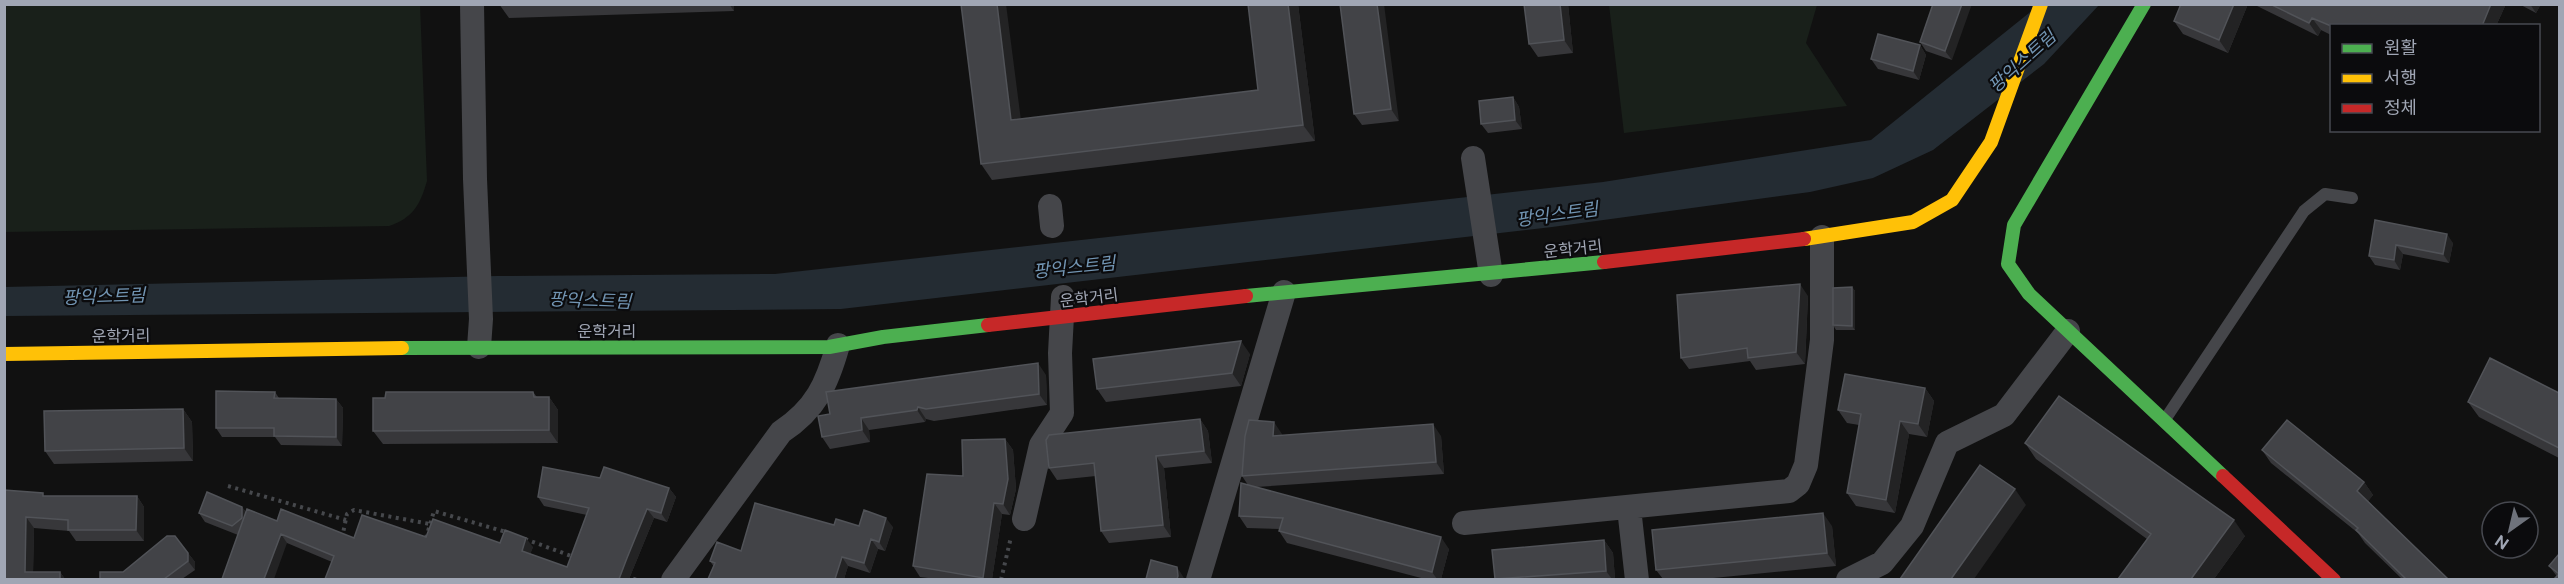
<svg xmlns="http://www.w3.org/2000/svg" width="2564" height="584" viewBox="0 0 2564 584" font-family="'Public Sans','Noto Sans KR',sans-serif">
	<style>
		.green { fill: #19201a }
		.water { fill: #242c33 }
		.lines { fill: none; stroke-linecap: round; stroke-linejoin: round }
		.path { stroke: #46484c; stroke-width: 4; stroke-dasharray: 3 4.5; stroke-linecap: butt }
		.lane { stroke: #45464a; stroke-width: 12 }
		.street { stroke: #45464a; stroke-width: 24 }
		.fast { stroke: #4caf50; stroke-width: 14 }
		.slow { stroke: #ffc107; stroke-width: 14 }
		.jam { stroke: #c62828; stroke-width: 14 }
		.wall { fill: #37373a }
		.shaded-wall { fill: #232324 }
		.building { fill: #424347; stroke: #515358; stroke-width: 1.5 }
		.labels { text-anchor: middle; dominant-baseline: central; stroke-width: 4.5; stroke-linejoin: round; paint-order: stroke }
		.street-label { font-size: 16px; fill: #a0a6b4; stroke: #0b0b0d }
		.water-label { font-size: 18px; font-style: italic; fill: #7295b3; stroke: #0b0b0d }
	</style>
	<rect width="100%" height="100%" fill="#111"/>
	<path class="green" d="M4,5H420L427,181C420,205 413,218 389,226L5,232Z
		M1609,5H1817L1806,43L1847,106L1624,133Z"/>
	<path class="water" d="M2039,5H2099L2044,64L1933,150L1873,178L1810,192L1552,227L841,309L5,316L4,287L497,276L775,274L1603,182L1871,140Z"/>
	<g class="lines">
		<path class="path" d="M228,486L346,520
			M342,538L347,514L354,510L430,524
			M426,538L434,511L506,532
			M525,539L574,557
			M626,576L637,580
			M1001,580L1011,537"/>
		<path class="lane" d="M2166,418L2304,211L2325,194L2352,198"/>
		<path class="street" d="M472,4L475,179L481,319L479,347
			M1473,158L1491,275
			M1050,206L1052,226
			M1629,508L1637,580
			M1024,519L1041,445L1062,413L1060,353L1063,297
			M1464,523L1789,491L1798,484L1806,465L1822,340V237
			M673,580L781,432C816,409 827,384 838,345
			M1198,580L1284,292
			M1848,580L1882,563L1912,526L1947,443L2004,415L2068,331"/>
		<path class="fast" d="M2144,4L2014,225L2008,264L2029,294L2223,476
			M1246,296L1604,262
			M402,348L829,347L883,337L988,325"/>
		<path class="slow" d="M1804,239L1913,222L1952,200L1991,142L2041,4
			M4,354L402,348"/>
		<path class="jam" d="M1604,262L1804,239
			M988,325L1246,296
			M2223,476L2334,580"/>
	</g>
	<path class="wall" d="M499,4H734V11L509,18Z
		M1248,4H1298L1315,141L992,180L981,164L1020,119L1258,90Z
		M1340,4L1399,121L1362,125L1354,114Z
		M1568,4L1573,53L1538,57L1529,44Z
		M1933,4L1952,60L1926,51L1920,42Z
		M2181,4H2248L2228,53L2183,34L2174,21Z
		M2253,4H2506L2496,26H2331V35L2321,30L2318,36Z
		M2519,4H2541L2536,13Z
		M1920,45L1926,55L1919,80L1878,69L1871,59Z
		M1513,97L1519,107L1522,129L1488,133L1481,124Z
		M2375,220L2453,243L2449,263L2403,254L2400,270L2375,265L2369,256Z
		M1852,287L1855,291V330H1836L1833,325Z
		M1808,296L1805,364L1756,370L1750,361L1689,369L1681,358Z
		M1250,354L1241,386L1106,402L1097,389Z
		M1046,375L1047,405L934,421L926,419L925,422L869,430L870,442L830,449L822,437L830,414Z
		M1925,388L1934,401L1927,437L1909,434L1895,513L1856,506L1847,493L1859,425L1847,423L1838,410Z
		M275,392L279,398L336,399L343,408L342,446L281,445L275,437H222L216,428Z
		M533,392L537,397H549L558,410V443L383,444L373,431Z
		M2559,393V458L2479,417L2468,402Z
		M183,409L192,422L193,461L54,464L45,451Z
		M1200,419L1208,431L1212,463L1164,468L1171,537L1109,543L1101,531L1096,476L1057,480L1049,468Z
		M1282,434V435L1441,436L1444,474L1256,487L1449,549L1441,579H1425L1287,543L1279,531L1280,529L1247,528L1239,516L1248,485L1242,476Z
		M1005,439L1013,450L1016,489L1010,515L1002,514L992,579H936L920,577L913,566L963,476Z
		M2025,443L2245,536L2214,579H2118L2147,539L2036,459Z
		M2262,450L2364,482L2373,495L2368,501L2448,579H2402L2365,543L2358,533L2271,463Z
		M600,478L669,488L676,497L667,522L654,518L629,579H325L332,562L287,543L238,535L205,522L199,513L242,507L246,512L277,521L354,538L426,537L500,543L533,547L530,554L567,567L587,515L544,506L538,497Z
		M4,490L45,496H137L144,507V541H76L69,531L34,528L33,572H60L65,579H4Z
		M834,525L893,527L885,551L878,549L870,573L848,566L844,579H708L714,567L710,561Z
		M1832,526L1836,566L1703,579H1663L1656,570Z
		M1604,540L1613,553L1615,579H1495Z
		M188,553L195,562V570L182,579H100Z
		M2559,554V579L2549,566Z"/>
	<path class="shaded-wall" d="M729,4H734V11Z
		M997,4H1006L1023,136L1011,120Z
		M1288,4H1298L1315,141L1303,125Z
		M1377,4H1384L1399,121L1391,109Z
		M1560,4H1568L1573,53L1564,40Z
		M1962,4H1972L1952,60L1945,51Z
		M2234,4H2248L2228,53L2219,40Z
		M2491,4H2506L2496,26H2482Z
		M2530,4H2541L2536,13Z
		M2312,18L2321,30L2318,36L2309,23Z
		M1920,45L1926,55L1919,80L1913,71Z
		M1513,97L1519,107L1522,129L1515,120Z
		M2447,234L2453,243L2449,263L2443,254Z
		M2396,245L2403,254L2400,270L2394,260Z
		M1800,284L1808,296L1805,364L1796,352Z
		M1852,287L1855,291V330L1852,326Z
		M1241,341L1250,354L1241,386L1232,373Z
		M1038,363L1046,375L1047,405L1039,394Z
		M1925,388L1934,401L1927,437L1918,424Z
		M549,397L558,410V443L549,430Z
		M336,399L343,408L342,446L336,437Z
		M918,407L926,419L925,422L917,410Z
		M183,409L192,422L193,461L184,448Z
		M861,418L869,430L870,442L862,430Z
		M1200,419L1208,431L1212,463L1204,451Z
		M1900,421L1909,434L1895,513L1886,500Z
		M1274,422L1282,434L1281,447L1273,436Z
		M1433,424L1441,436L1444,474L1436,462Z
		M1005,439L1013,450L1016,489L1010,515L1003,504Z
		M1156,456L1164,468L1171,537L1163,525Z
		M2364,482L2373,495L2366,504L2357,491Z
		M669,488L676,497L667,522L661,513Z
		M2015,489L2026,505L1974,579H1951Z
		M137,496L144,507V541L136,530Z
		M994,503L1002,514L992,579H984L983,578Z
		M242,507L249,516V527L242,518Z
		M647,509L654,518L629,579H619L627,558Z
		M1823,513L1832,526L1836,566L1827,553Z
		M26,517L34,528L33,579L25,572Z
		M886,518L893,527L885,551L879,542Z
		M2234,520L2245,536L2214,579H2191Z
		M281,534L287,543L274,579H264Z
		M1441,537L1449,549L1441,579H1437L1432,572Z
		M526,538L533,547L528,560L522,551Z
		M871,539L878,549L870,573L864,563Z
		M1604,540L1613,553L1615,579H1612L1606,571Z
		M188,553L195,562V570L188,561Z
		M842,557L848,566L844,579H835Z
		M1177,567L1184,578V579H1177Z
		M60,572L65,579H60Z"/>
	<path class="building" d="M961,4H997L1011,120L1258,90L1248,4H1288L1303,125L981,164Z
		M1340,4H1377L1391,109L1354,114Z
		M1524,4H1560L1564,40L1529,44Z
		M1933,4H1962L1945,51L1920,42Z
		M2181,4H2234L2219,40L2174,21Z
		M2270,4H2491L2482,26H2331L2312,18L2309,23Z
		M1878,34L1920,45L1913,71L1871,59Z
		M1513,97L1515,120L1481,124L1479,101Z
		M2375,220L2447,234L2443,254L2396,245L2394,260L2369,256Z
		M1800,284L1796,352L1748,358L1747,348L1681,358L1677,295Z
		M1852,287V326L1833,325V288Z
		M1241,341L1232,373L1097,389L1093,359Z
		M2490,358L2559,393V448L2468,402Z
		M1038,363L1039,394L926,409L918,407L917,410L861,418L862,430L822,437L818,416L830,414L826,392Z
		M1845,374L1925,388L1918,424L1900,421L1886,500L1847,493L1861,414L1838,410Z
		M216,391L275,392L274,398L336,399V437L274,436V428H216Z
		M386,392H533L534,397H549V430L373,431V398H385Z
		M2059,396L2234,520L2191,579H2118L2151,534L2025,443Z
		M183,409L184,448L45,451L44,411Z
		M1200,419L1204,451L1156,456L1163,525L1101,531L1094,463L1049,468L1046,440L1049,435Z
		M1249,420L1274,422L1273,436L1433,424L1436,462L1242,476L1245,436Z
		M2287,420L2364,482L2357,491L2448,579H2406L2356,530L2358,528L2262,450Z
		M1005,439L1008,479L1003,504L994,503L983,578L913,566L927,474L963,476L962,440Z
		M1980,465L2015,489L1951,579H1900Z
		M543,467L600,478L604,467L669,488L661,513L647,509L627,558L619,579H325L334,556L281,534L264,579H222L247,509L277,521L281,509L354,538L362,515L426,537L433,519L500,543L505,530L526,538L522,551L567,567L589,508L538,497Z
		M1241,483L1441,537L1432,572L1279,531L1283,518L1239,516Z
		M4,490L43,493V496H137L136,530H68V520L26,517L25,572H60V579H4Z
		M207,492L242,507V518L232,526L199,513Z
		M755,503L834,525L836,519L859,526L864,510L886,518L879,542L871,539L864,563L842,557L835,579H708L715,563L710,561L717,542L741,551Z
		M1823,513L1827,553L1656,570L1652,530Z
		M167,536H175L188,553V561L164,579H100V572H123Z
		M1604,540L1606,571L1495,579L1492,550Z
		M2559,554V579H2554L2559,574L2549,566Z
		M1151,560L1177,567L1178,576L1177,579H1146Z"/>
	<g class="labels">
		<g class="street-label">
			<text transform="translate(1573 249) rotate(-6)">운학거리</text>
			<text transform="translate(1089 298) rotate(-7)">운학거리</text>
			<text x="607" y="331">운학거리</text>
			<text transform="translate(121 336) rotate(-1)">운학거리</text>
		</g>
		<g class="water-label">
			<text transform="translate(2022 61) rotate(-42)">팡익스트림</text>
			<text transform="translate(1557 214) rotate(-8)">팡익스트림</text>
			<text transform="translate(1074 267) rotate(-6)">팡익스트림</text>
			<text transform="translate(104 296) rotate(-2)">팡익스트림</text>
			<text transform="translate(590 300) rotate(2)">팡익스트림</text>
		</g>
	</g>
	<rect width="2564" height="584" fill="none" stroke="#a0a6b4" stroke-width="12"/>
	<rect x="2330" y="24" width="210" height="108" fill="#0b0b0d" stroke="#474950" stroke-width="1.5"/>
	<rect x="2342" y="44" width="30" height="9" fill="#4caf50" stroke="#474950" stroke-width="1.5"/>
	<text x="2384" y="54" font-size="18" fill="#a0a6b4">원활</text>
	<rect x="2342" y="74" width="30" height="9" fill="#ffc107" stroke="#474950" stroke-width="1.5"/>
	<text x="2384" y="84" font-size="18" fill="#a0a6b4">서행</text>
	<rect x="2342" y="104" width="30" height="9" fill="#c62828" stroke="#474950" stroke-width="1.5"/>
	<text x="2384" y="114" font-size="18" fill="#a0a6b4">정체</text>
	<g transform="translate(2510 530) rotate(214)"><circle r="28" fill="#0b0b0d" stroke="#474950" stroke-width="1.5"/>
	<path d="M0-4.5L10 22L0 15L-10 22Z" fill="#6e727b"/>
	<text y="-9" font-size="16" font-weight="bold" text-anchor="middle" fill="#a0a6b4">N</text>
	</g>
</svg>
